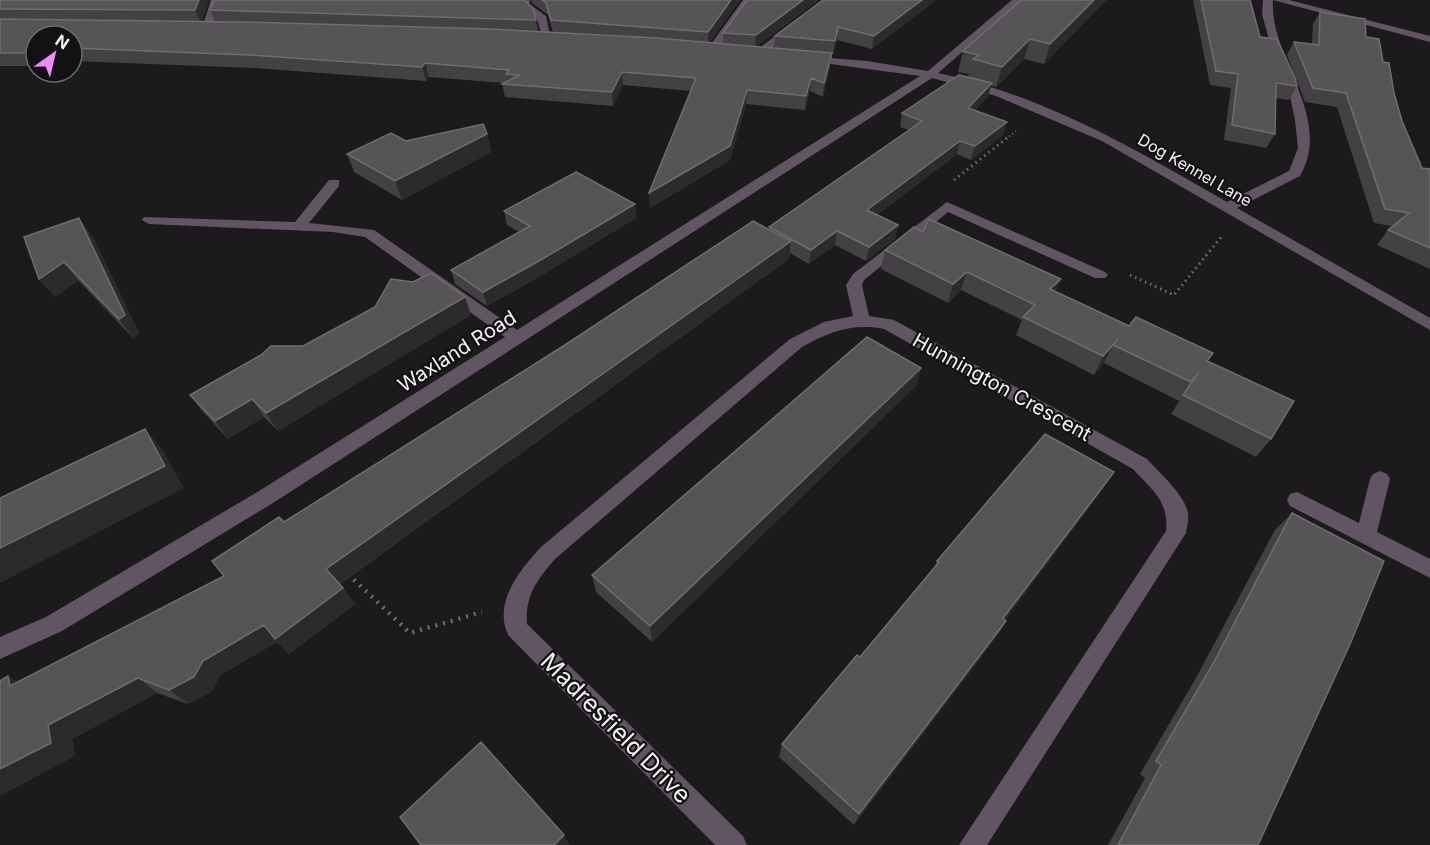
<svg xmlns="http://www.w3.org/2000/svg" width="1430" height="845" viewBox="0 0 1430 845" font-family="Inter,sans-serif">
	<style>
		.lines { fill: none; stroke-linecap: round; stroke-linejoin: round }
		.path-far2 { stroke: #706f70; stroke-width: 2; stroke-dasharray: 1 3; stroke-linecap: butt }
		.path-far1 { stroke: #706f70; stroke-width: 3; stroke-dasharray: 1.5 4; stroke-linecap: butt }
		.path { stroke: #706f70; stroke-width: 4.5; stroke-dasharray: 2 6; stroke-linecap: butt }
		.minor { fill: #625563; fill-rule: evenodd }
		.wall { fill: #434143 }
		.shaded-wall { fill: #2c2a2c }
		.building { fill: #565456; stroke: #6f6d6f; stroke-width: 1.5 }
		.labels { text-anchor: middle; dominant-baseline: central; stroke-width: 4.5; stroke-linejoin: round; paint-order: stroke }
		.far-street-label { font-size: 16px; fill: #f4f3f4; stroke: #131113 }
		.street-label { font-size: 20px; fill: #f4f3f4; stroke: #131113 }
		.near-street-label { font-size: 24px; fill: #f4f3f4; stroke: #131113 }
	</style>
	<rect width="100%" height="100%" fill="#1c1a1c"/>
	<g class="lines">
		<path class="path-far2" d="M1006,139L1016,131"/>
		<path class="path-far1" d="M954,180L1007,138
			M1130,275L1174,295L1222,236"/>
		<path class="path" d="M348,574L410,633L482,612"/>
		<path class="minor" d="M211,0H221L212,28L207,31L202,28Z
			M520,0H530L529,4L546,16L551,40H543L537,19L521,7Z
			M743,0H753L715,53H707L706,51Z
			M823,0H834L762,56H754V52Z
			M1012,0H1023L938,73C1043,95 1135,149 1227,202L1289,171L1298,148L1295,120L1289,91L1272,51L1262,14L1263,0H1273C1269,59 1334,116 1300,176L1237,208L1430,318V330L1102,141L996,96L932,78L273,503L62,631L0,659V637L46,617L259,491L505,337L365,237L333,232L149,224L142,220L144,217L295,222L329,180H339V186L309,223L374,230L517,330L920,76L808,61L804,60V56L867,61L928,71Z
			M1273,0H1289L1430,36V42Z
			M947,202L1105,272L1108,275L1105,278H1095L948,212L864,280L862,285L869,316L894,320L1147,459C1159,472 1185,495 1188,513C1189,519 1187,527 1186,533L987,845H959L1166,531C1169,501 1152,490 1133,469L884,329C852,323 829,332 802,347L555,559C537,580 525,595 527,624L743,836L747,845H715L508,635C493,602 520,570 541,547L790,339L824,322L853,316L846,285L853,274Z
			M1380,471L1387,474L1390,479L1377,532L1430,559V578L1290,506L1287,500L1290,494L1297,492L1359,523L1370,479L1373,474Z"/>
	</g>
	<path class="wall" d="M0,0H209L202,21H215L210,10L536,20L538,31L553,32L548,15L532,3L531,0H740L709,43L723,44V33L819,0L756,47L774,48L775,36L823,0H936L872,49L837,40L833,54H832L830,67L823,97L810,91L805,110L746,104L730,160L650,208L649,193L691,91L623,85L613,106L505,97L502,84L504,83L429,77L426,81L255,68L72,61V36H36V66H0Z
		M1021,0H1106L1044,64L1024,59L996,87L991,86L988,96L975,110L1003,135L971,160L957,154L877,215L898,225L895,239L866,261L835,245L809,264L790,253L789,259L340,584L355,604L289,654L277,642L220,675L212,691L188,704L157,693L72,739L75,756L18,682L224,576L284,522L769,229V227L909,130L900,127L902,113L968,77L969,74L958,72L963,51Z
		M1193,0H1250L1260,37L1297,86L1289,100L1275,98V134L1266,148L1224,140L1231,88L1210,85Z
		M1320,12L1366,37L1383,62L1402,121L1422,168L1430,169V269L1377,245L1388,230L1392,226L1374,223L1337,107L1305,102L1287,55L1294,42L1312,44L1313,24Z
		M487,134L491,152L402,200L354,172L347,154L406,141Z
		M635,204L636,218L542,275L487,306L455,284L451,270L519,232L507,225L504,211Z
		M93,237L139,333L133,338L78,280L55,297L39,279Z
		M885,250L1055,292L1208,361L1271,439L1256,457L1171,414L1183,395L1179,401L1104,363L1094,375L1016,335L1022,320L961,290L948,303L881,269Z
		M471,315L278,431L264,417L228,439L204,413L190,395L303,346Z
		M921,368L916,386L652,642L596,592L592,575Z
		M1102,490L1005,620L997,636L854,825L779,757L782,744L860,657L933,570L937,561Z
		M1292,513L1258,845H1108L1145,778L1140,774L1197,676L1275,530Z"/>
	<path class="shaded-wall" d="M199,0H209L201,23L195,10Z
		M731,0H740L708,45V32Z
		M803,0H819L755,48L756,35Z
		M922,0H936L872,49L874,36Z
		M1094,0H1106L1044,64L1050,44Z
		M838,27L837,40L833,54L835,41Z
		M1030,39L1024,59L996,87L1002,67Z
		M832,53L830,67L823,97L824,83Z
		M425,63L429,77L426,81L422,67Z
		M622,72L623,85L613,106L612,92Z
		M811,78L810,91L805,110L806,96Z
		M992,83L988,96L964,121L968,108Z
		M747,90L746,104L730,160L650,208L649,193Z
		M1007,122L1003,135L971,160L975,146Z
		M487,134L491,152L402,200L395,181Z
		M960,141L957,154L865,224L867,210Z
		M635,204L636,218L542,275L487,306L483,292Z
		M79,218L93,237L139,333L133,338L119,319Z
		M898,225L895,239L866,261L869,247Z
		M837,231L835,245L809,264L811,250Z
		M791,241L789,259L338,585L326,569Z
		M64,262L78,280L55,297L39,279Z
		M967,272L961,290L948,303L953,284Z
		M1061,279L1053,298L1050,289Z
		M465,297L471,315L278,431L266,413Z
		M1113,345L1104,363L1094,375L1103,356Z
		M921,368L916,386L652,642L650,626Z
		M252,399L264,417L228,439L215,421Z
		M145,429L164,452L184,488L0,583V548Z
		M1114,472L1102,490L994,634L1003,618Z
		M343,588L355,604L289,654L277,642L220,675L212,691L188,704L169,690L203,661L264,625Z
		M1006,621L997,636L854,825L859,814Z
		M8,676L33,691L10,686Z
		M138,678L157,693L72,739L75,756L0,796V769L48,725Z
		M564,835L570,845H554Z"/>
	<path class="building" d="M0,0H199L195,10L0,9Z
		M214,0H524L533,8L536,20L210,10Z
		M542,0H731L708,32L551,20L546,3Z
		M747,0H803L756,35L723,33Z
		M823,0H922L874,36L838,27L835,41L775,36Z
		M1021,0H1094L1050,44L1030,39L1002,67L973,59L979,55L963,51Z
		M1201,0H1250L1260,37L1277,39L1295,78L1297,86L1276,83L1275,134L1232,125L1238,74L1216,71Z
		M1320,12L1365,19L1366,37L1379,39L1383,62L1389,63L1394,93L1402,121L1422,168L1430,169V248L1388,230L1409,213L1385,209L1346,93L1313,88L1294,42L1319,45Z
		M0,19L241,22L490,29L656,38L832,53L824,83L811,78L806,96L747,90L730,146L649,193L696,78L622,72L612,92L502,84L519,75L506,74L509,70L425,63L422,67L249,55L72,48V36H36V53H0Z
		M959,75L992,83L968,108L1007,122L975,146L960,141L867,210L898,225L869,247L837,231L811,250L769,227L922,121L902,113Z
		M483,124L487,134L395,181L347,154L391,133L406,141Z
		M576,172L635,204L539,261L483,292L451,270L530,226L504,211Z
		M79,218L125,315L119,319L64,262L39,279L24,237Z
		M929,219L1061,279L1050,289L1129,326L1136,317L1213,353L1207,361L1294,401L1271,439L1183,395L1198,373L1191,382L1113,345L1118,339L1103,356L1023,317L1035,305L967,272L953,284L885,250L914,227L923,232Z
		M753,221L791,241L326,569L343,588L275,639L264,625L203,661L194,677L169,690L138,678L48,725L51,743L0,769V681L8,676L10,686L224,576L212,561L279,517L284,522L568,343Z
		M431,273L465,297L266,413L252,399L215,421L190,395L261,355L271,346H303L375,307L391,279L413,282Z
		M867,337L921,368L650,626L592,575Z
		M145,429L165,466L0,548V498Z
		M1045,434L1114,472L1003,618L1006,621L859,814L782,744L857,655L860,657L939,562L937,561Z
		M1292,513L1384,561L1351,642L1258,845H1118L1161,765L1156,761L1214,662Z
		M481,742L564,835L554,845H421L400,817Z"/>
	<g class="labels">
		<g class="far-street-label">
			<text transform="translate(1195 170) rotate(30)">Dog Kennel Lane</text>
		</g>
		<g class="street-label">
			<text transform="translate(457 351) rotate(-32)">Waxland Road</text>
			<text transform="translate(1002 387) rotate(29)">Hunnington Crescent</text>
		</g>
		<g class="near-street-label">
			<text transform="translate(616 728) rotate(45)">Madresfield Drive</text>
		</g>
	</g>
	<g transform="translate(54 54) rotate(34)"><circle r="28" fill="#131113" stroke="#6d6b6d" stroke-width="1.5"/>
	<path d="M0-4.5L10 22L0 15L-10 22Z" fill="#ee8bf8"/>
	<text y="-9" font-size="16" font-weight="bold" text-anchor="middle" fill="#f4f3f4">N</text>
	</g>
</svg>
